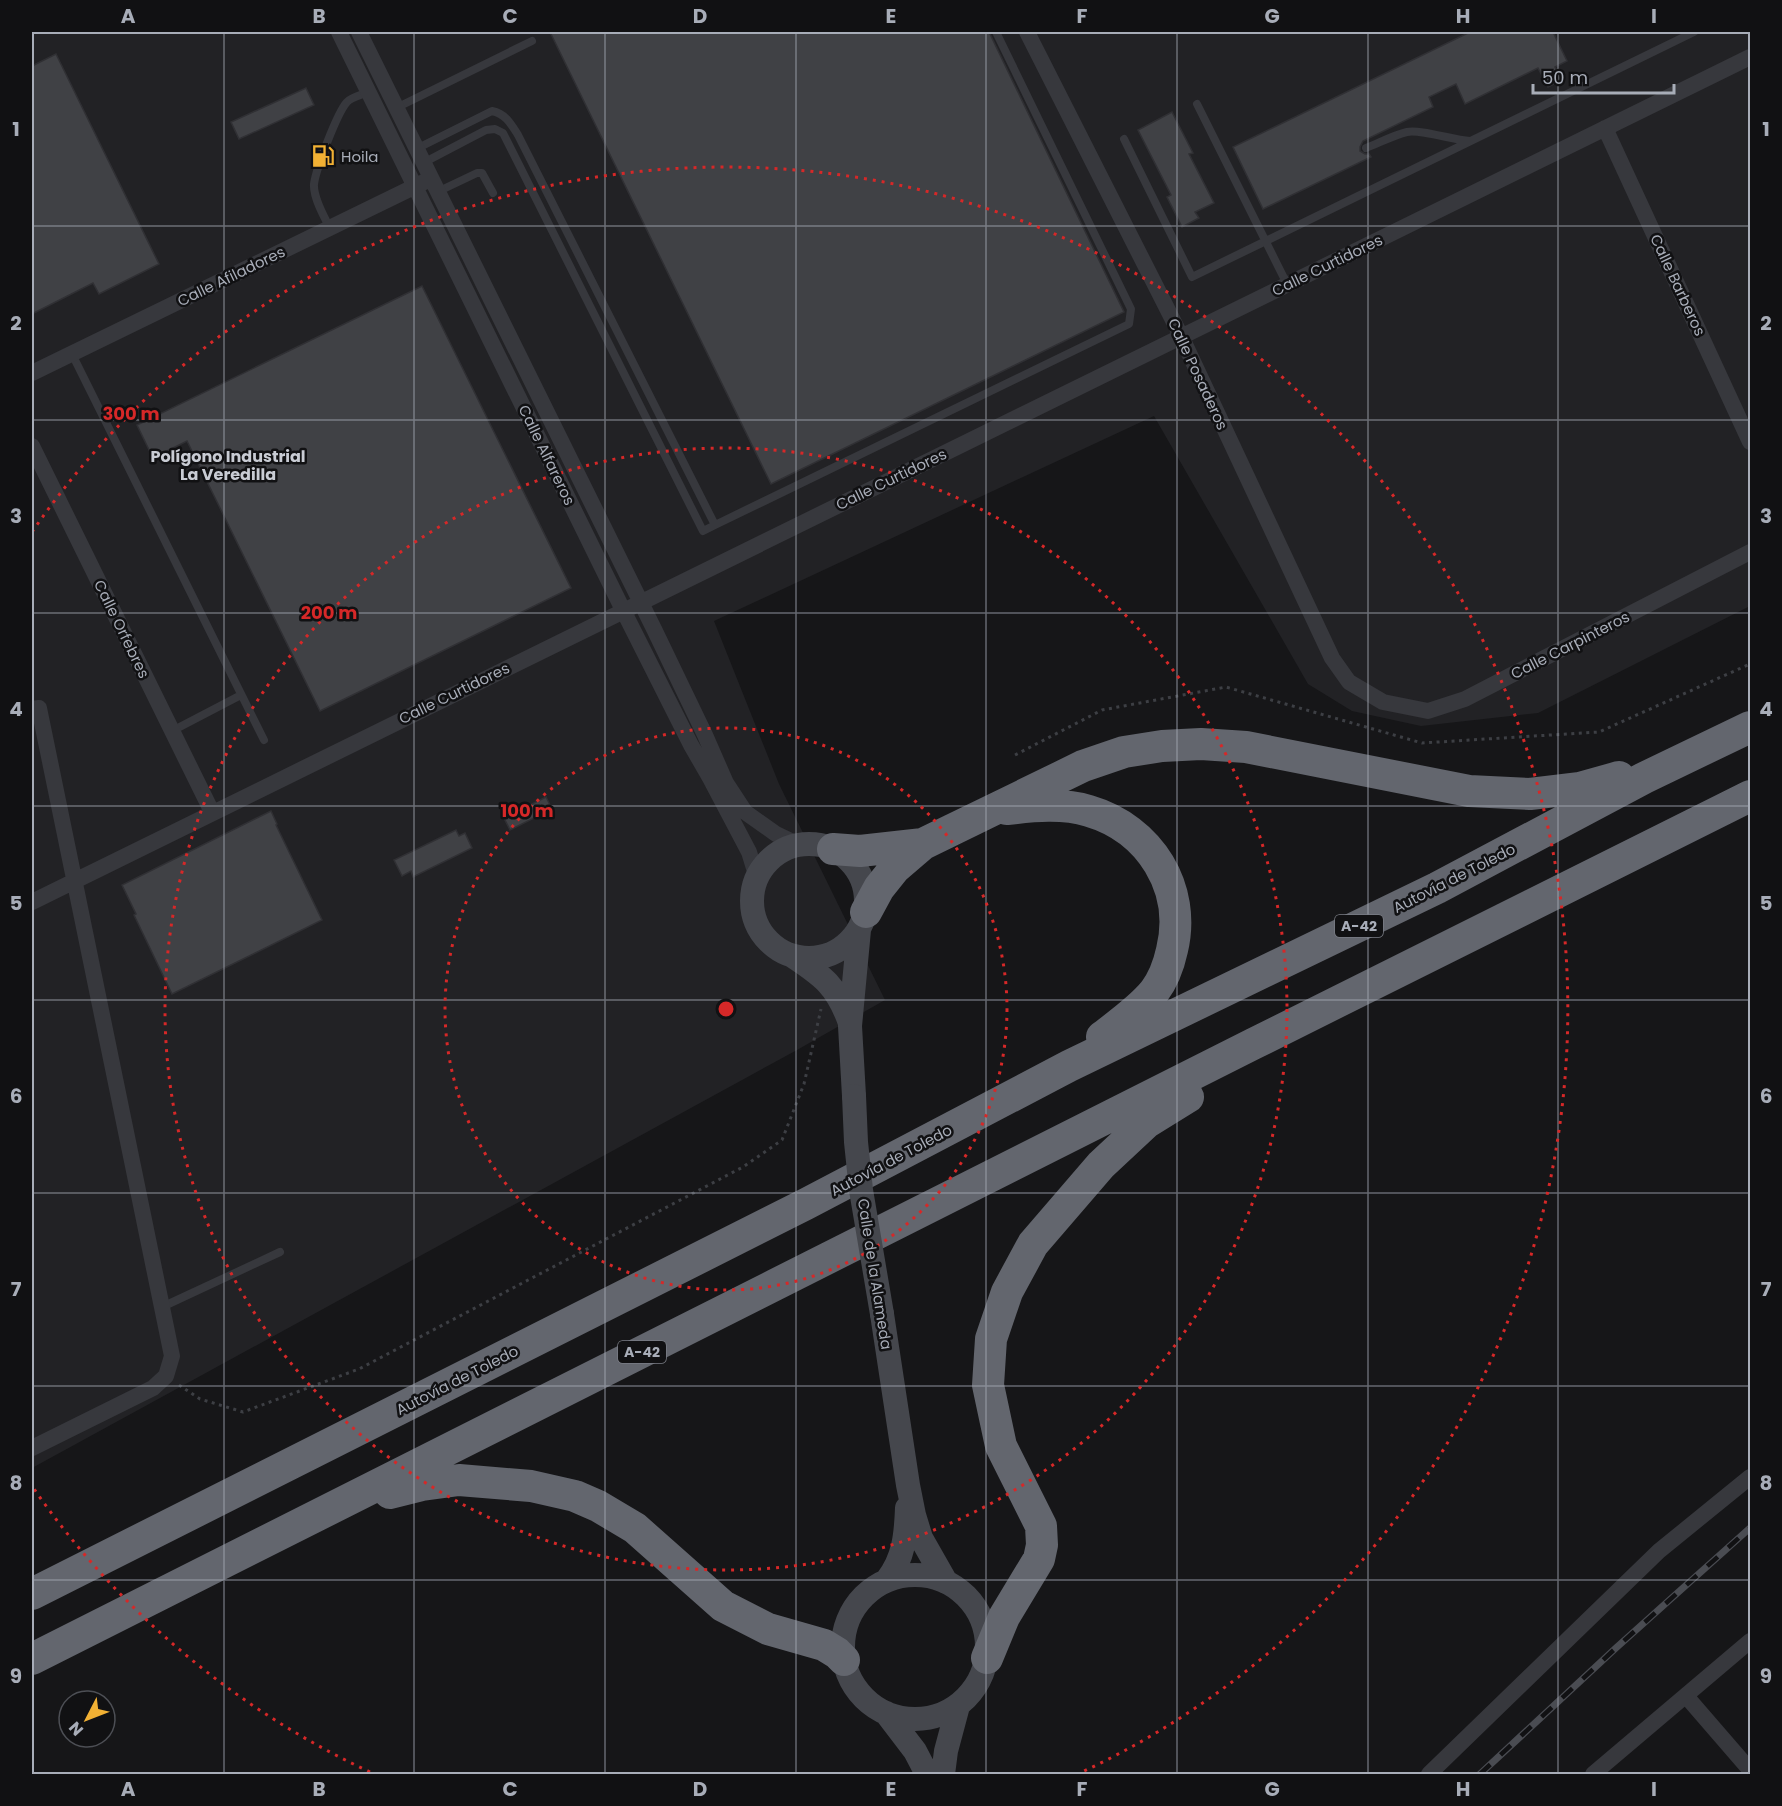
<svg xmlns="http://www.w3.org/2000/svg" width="1782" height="1806" viewBox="0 0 1782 1806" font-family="Poppins,sans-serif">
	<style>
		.built { fill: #222225 }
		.building { fill: #404145; stroke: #303034; stroke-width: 1.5 }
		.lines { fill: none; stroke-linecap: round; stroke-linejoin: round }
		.path { stroke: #3d3f44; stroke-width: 3; stroke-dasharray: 3 4.5; stroke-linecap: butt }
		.lane { stroke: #37383d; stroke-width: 8 }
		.street { stroke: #37383d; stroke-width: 16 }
		.secondary { stroke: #45474d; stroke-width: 24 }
		.highway { stroke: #63666e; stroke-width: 32 }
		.rail-casing { stroke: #4a4c52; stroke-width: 7 }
		.rail { stroke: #111113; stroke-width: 4.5; stroke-dasharray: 14; stroke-linecap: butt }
		.secondary-bridge { stroke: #45474d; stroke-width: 24 }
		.grid { fill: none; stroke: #a8adb8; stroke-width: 1.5; stroke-opacity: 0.55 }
		.ring { fill: none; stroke: #d62828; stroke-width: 3; stroke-dasharray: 3 6 }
		.labels { text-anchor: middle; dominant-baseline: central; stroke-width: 5; stroke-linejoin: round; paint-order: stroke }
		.shield { fill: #111113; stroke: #7b7e86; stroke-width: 1.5 }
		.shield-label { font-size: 14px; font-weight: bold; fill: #a8adb8 }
		.poi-label { font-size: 15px; fill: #a8adb8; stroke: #111113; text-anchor: start }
		.street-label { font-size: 15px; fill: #a8adb8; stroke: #111113 }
		.neighbourhood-label { font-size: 16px; font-weight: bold; fill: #c9ccd4; stroke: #111113 }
		.centre { fill: #d62828; stroke: #111113; stroke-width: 3 }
		.ring-label { font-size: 18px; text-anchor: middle; font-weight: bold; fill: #d62828; stroke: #111113; stroke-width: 5; stroke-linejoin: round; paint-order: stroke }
		.neatline { fill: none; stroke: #a8adb8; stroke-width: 2 }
		.grid-label { font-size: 20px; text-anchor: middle; font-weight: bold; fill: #a8adb8 }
	</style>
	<rect width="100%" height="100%" fill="#161618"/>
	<path class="built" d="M32,32H1750V606L1538,713L1421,726L1352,711L1308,684L1154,416L714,621L779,784L885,1000L797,1050L32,1468Z"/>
	<path class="building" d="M550,32H989L1124,312L771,484Z
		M1470,32H1553L1567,61L1555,67L1562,80L1548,87L1538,68L1465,104L1456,84L1429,97L1433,107L1363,141L1360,147V151L1365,154H1369L1371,157L1263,209L1233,147Z
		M56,54L159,264L99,294L93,283L32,314V66Z
		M306,88L314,105L239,139L231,122Z
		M1172,112L1193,153L1189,154L1214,203L1195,212L1199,218L1182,227L1167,197L1171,195L1138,130Z
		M422,286L571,588L320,711L187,441L153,458L137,425Z
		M546,797L552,809L510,830L504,818Z
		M271,811L277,824L276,825L322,920L172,994L134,915L136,914L122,885Z
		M456,830L459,836L465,833L472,848L413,877L411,871L402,876L394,860Z"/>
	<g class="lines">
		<path class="path" d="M1015,755L1102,710L1226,687L1422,743L1599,732L1750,664
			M179,1385L200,1399L243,1412L359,1369L743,1167L782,1140L804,1084L821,1009"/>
		<path class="lane" d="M1197,104L1287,284
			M396,108L532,41
			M1124,139L1192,277L1694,32
			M1366,148C1379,143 1394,135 1407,132C1420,129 1453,140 1470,141
			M416,149L492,111C506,114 511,124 518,135L715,525L1129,324L1131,309L996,32
			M423,163L486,130L495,129L503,133L703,531L715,525
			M437,192L477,173H482L493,193
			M330,228C324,217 313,197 314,184C316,169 337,113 347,102C352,97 362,95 368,92
			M72,354L264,740
			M172,731L241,695
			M162,1307L280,1252"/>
		<path class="street" d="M339,32L623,610L691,745L710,778L749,852L757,878
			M359,32L655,631L705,735L726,783L745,812L776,834L797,844
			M1027,32L1181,336L1332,658L1349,682L1383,702L1428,711L1465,699L1750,552
			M1605,128L1750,442
			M32,373L424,182
			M32,446L212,812
			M32,709L39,708L172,1356L166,1376L153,1388L32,1448
			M32,902L1750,57
			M1686,1696L1750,1770
			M1429,1774L1659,1551L1750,1477
			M1593,1774L1750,1641"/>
		<path class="secondary" d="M752 901a57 57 0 1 1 114 0a57 57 0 1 1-114 0Z
			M791,955C823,976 837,986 850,1023
			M854,1096L850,1026L859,930
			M882,1314L908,1485L914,1515L921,1538L946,1582
			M843 1647a72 72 0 1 1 144 0a72 72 0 1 1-144 0Z
			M887,1580C904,1558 906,1535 907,1508
			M886,1713L915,1751L927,1774
			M943,1774L946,1751L958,1706"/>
		<path class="highway" d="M1007,809C1034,806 1063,803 1089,811C1150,829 1187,888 1172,950C1169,964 1163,980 1154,992C1140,1009 1120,1023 1102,1037
			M833,849L860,851L923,844
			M866,912L879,888L895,868L923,844L1083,766L1124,752L1162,746L1201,744L1246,747L1469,791L1530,794L1580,788L1619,777
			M390,1493L422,1485L459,1480L531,1486L575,1496L598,1506L635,1528L723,1606L768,1629L824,1645L837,1653L844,1660
			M32,1594L806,1204L1069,1066L1437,888L1644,778L1750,727
			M987,1658L1004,1617L1039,1559L1042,1545L1041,1526L1001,1446L988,1385L991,1339L1007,1292L1033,1244L1101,1165L1146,1123L1188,1097
			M32,1659L1253,1044L1750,796"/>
		<g class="rail-casing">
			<path id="rail" d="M1480,1774L1617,1647L1750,1528"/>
		</g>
		<use href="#rail" class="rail"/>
		<path class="secondary-bridge" d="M854,1096L856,1142L861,1190L882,1314"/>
	</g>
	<path class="grid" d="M224,32V1774M414,32V1774M605,32V1774M796,32V1774M986,32V1774M1177,32V1774M1368,32V1774M1558,32V1774M32,226H1750M32,420H1750M32,613H1750M32,806H1750M32,1000H1750M32,1193H1750M32,1386H1750M32,1580H1750"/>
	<g class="ring">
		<circle cx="726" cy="1009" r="281"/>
		<circle cx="726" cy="1009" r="561"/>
		<path d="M370 1772A842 842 0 0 1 32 1486M32 532A842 842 0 1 1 1082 1772"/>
	</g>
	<defs>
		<g id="fuel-bare" transform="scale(1.8)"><path d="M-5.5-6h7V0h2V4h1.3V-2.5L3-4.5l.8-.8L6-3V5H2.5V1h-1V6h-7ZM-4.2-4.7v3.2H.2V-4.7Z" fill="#f2b134" stroke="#111113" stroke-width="2.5" paint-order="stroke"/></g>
	</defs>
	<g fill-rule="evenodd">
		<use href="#fuel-bare" x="323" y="156"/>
	</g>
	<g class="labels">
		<g class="shield">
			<rect x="1335" y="915" width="48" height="22" rx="4.5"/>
			<rect x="618" y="1341" width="48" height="22" rx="4.5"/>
		</g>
		<g class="shield-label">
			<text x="1359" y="926">A-42</text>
			<text x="642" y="1352">A-42</text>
		</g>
		<g class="poi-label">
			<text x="341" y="156">Hoila</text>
		</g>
		<g class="street-label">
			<text transform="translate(1327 265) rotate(-26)">Calle Curtidores</text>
			<text transform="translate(231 276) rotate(-26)">Calle Afiladores</text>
			<text transform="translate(1678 285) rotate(65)">Calle Barberos</text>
			<text transform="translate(1198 374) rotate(65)">Calle Posaderos</text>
			<text transform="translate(547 455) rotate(64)">Calle Alfareros</text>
			<text transform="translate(891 479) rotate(-26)">Calle Curtidores</text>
			<text transform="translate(122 629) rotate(64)">Calle Orfebres</text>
			<text transform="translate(1570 645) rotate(-27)">Calle Carpinteros</text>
			<text transform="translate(454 693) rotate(-26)">Calle Curtidores</text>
			<text transform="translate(1454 878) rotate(-27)">Autovía de Toledo</text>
			<text transform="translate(891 1160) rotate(-28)">Autovía de Toledo</text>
			<text transform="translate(875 1274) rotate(81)">Calle de la Alameda</text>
			<text transform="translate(457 1380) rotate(-27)">Autovía de Toledo</text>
		</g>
		<g class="neighbourhood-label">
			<text x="228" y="456">Polígono Industrial<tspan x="228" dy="18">La Veredilla</tspan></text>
		</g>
	</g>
	<circle cx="726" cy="1009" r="9" class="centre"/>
	<g class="ring-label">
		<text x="131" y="420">300 m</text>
		<text x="329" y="619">200 m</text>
		<text x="527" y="817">100 m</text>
	</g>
	<rect width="1782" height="1806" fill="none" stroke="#111113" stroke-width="66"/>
	<g transform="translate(87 1719) rotate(228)"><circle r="28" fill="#111113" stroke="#4d4f55" stroke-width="1.5"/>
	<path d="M0-4.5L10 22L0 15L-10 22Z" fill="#f2b134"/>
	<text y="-9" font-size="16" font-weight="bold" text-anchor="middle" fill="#a8adb8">N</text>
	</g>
	<path d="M1533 84v9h141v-9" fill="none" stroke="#a8adb8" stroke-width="3"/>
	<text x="1542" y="84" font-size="18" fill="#a8adb8" stroke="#111113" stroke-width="4.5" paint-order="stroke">50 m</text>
	<rect x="33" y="33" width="1716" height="1740" class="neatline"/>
	<g class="grid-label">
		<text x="128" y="23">A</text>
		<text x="319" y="23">B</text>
		<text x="510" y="23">C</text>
		<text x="700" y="23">D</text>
		<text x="891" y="23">E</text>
		<text x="1082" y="23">F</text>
		<text x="1272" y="23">G</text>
		<text x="1463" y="23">H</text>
		<text x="1654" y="23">I</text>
		<text x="16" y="136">1</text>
		<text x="1766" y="136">1</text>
		<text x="16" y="330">2</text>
		<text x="1766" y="330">2</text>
		<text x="16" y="523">3</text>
		<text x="1766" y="523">3</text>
		<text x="16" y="716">4</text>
		<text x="1766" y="716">4</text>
		<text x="16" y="910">5</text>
		<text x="1766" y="910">5</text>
		<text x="16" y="1103">6</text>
		<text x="1766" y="1103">6</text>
		<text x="16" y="1296">7</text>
		<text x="1766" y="1296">7</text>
		<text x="16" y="1490">8</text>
		<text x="1766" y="1490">8</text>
		<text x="16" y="1683">9</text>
		<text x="1766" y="1683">9</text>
		<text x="128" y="1796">A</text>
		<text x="319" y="1796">B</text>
		<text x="510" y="1796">C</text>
		<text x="700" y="1796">D</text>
		<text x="891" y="1796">E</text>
		<text x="1082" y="1796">F</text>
		<text x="1272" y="1796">G</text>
		<text x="1463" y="1796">H</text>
		<text x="1654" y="1796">I</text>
	</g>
</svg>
